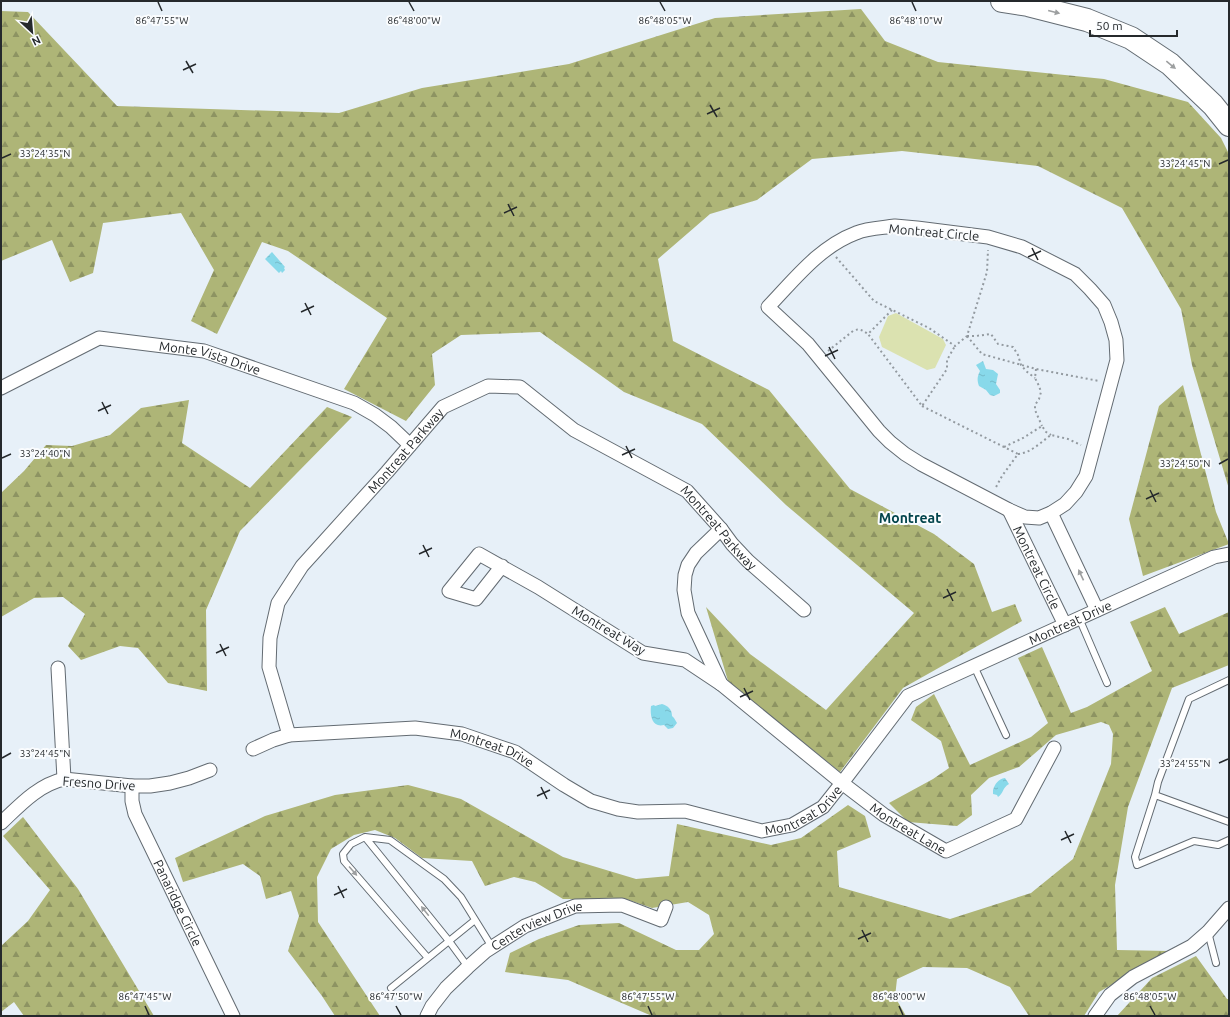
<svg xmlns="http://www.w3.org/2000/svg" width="1230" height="1017" viewBox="0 0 1230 1017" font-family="Ubuntu,sans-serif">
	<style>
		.forest { fill: url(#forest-firs) }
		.pitch { fill: #dbe2b0 }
		.water { fill: url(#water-ripples) }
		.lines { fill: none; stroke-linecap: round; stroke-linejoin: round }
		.service-casing { stroke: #636b72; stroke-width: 8 }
		.minor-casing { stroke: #636b72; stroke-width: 15 }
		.motorway-casing { stroke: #636b72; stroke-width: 24 }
		.path { stroke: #939aa0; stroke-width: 2; stroke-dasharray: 2 3; stroke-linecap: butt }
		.service { stroke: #fff; stroke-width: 6 }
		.minor { stroke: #fff; stroke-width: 13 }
		.motorway { stroke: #fff; stroke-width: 22 }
		.oneway { fill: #9d9fa0 }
		.ticks { fill: none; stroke: #25292c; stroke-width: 1.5 }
		.labels { text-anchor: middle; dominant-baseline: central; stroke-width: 4; stroke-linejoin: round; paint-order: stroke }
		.street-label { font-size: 13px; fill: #25292c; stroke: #fafcfe }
		.neighbourhood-label { font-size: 14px; font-weight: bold; fill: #02444c; stroke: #fafcfe }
		.ticks-label { font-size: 10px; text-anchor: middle; fill: #25292c; stroke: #fafcfe; stroke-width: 4; stroke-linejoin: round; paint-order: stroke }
	</style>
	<defs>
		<pattern id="forest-firs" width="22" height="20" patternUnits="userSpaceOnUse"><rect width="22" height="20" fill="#aeb577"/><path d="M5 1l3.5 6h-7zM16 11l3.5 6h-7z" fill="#8d9362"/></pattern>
		<pattern id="water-ripples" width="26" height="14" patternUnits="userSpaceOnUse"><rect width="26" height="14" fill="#88d9ea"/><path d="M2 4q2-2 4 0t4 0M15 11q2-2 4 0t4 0" fill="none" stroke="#75bac9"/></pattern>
	</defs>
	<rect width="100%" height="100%" fill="#e7f0f8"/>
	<path class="forest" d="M861,9L885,41L938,62L1104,79L1188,102L1221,138L1229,154V489L1192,365L1181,309L1122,208L1038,166L902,151L812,159L757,200L710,214L658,259L673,341L769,390L850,489L934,534L974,564L992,612L1015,604L1022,621L903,688L840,772L728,681L706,607L750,654L826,710L914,613L786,505L702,424L624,392L540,332L461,335L432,354L435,385L406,421L344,389L387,318L288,251L262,242L217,334L191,321L214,270L181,213L103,223L93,273L70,282L52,240L1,261V11L28,12L117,106L339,113L422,88L569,64L715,18Z
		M1183,385L1216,512L1229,544L1143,576L1129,519L1159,406Z
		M189,400L182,443L250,488L327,407L352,417L240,531L206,610L207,691L168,683L138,648L120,646L81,660L68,646L85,614L63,597L34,598L1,617V493L24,471L46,445L72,446L110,435L141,408Z
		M1165,607L1179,634L1229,612V665L1172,688L1128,807L1115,885L1117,950L1170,951L1099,992L1084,1016H1029L1010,987L967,968L923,967L897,979L895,997L906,1016H652L568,980L505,972L510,953L539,939L579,925L619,923L676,950H699L714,934L709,915L688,902L652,908L626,899H563L535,882L514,877L485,886L472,861L422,858L395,838L375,830L354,835L331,849L317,877L318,922L380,1016H335L322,996L288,951L299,916L291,891L266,899L260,876L243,864L183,882L175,858L265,816L335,795L408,785L461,799L563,857L636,879L669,876L677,824L771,845L801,838L848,805L865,816L871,837L837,851L839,887L950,919L1031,893L1073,859L1111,764L1113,734L1109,725L1101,722L1056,735L1019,767L989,778L971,795L972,815L957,826L908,822L889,803L933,779L949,768L941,741L911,720L916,707L934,694L970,765L1031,737L1048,723L1018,658L1042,647L1071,713L1087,707L1152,671L1130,622Z
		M23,817L78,889L154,1016H24L14,1002L1,1012V946L28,921L50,890L3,836Z
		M1196,956L1227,999H1229V1016H1117L1152,978Z"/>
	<path class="pitch" d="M896,313L943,339L946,345L935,368L927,370L882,347L879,337L888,316Z"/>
	<path class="water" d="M272,252L285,267L284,268L285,270L282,273L281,271L279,273L265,259Z
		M983,361L986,369L993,370L998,374L996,384L1000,390V393L994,396L990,395L986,390L979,386C977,380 977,377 980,371L976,365Z
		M662,704C668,706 672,709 672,716L674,718L677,723L673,728L668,729L664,725C651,728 650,714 651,706L654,705L655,706Z
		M1005,778L1009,784C1002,788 1004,793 998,797L997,795L993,794V790C995,784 998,779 1005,778Z"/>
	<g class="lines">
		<g class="service-casing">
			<path id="service" d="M1079,618L1107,683
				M974,666L1006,735
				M1229,680L1189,699L1158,782L1155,795L1229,822
				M1155,795L1135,857L1137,865L1194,841L1218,845L1229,840
				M365,837L390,840L444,879L461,897L492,947
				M1208,932L1216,963
				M428,958L344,861L343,854L351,844L365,837L449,941L468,967
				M391,988L475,920"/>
		</g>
		<g class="minor-casing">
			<g id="minor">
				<path d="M895,226L917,228L988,237L1022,247L1075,274L1090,289L1104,305L1111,322L1116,340L1117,360L1086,476L1076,492L1065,504L1051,513L1039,518L1025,517L1009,510L921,464L905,454L890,442L879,431L808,344L768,307C794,280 819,247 856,233C868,228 882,228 895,226Z"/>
				<path id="s1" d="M1,388L99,338L204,351L354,403L375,415L391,427L410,445"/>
				<path id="s2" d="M1009,510L1065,625"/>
				<path d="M1051,513L1097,610"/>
				<path id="s3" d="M721,529L696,553L688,565L685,575L684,590L688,613L721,684L842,783L884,815L946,851L1016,819L1054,748"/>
				<path d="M502,566L476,599L449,591L479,554L538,587L643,653L685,660L721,684"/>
				<path d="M58,668L64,779"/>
				<path id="s4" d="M289,735L269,667L270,638L278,603L302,566L387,472L443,407L488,386L520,387L574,430L687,491L721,529L732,544L748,561L804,610"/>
				<path id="s5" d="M253,749L273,740L289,735L415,728L462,734L515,752L564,785L591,801L618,809L638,812L685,811L762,831L792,825L823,807L842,783L908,696L1214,557L1229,554"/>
				<path id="s6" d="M132,786V801L135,814L233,1016"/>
				<path d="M1,823C20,805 38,785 64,779L132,786H150L170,783L189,778L210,770"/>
				<path id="s7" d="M427,1016L432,1006L446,988L468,967L486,951L525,926L575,906L622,905L661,920L666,907"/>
				<path d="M1095,1016L1110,995L1133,977L1192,946L1208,932L1229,908"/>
			</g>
		</g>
		<g class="motorway-casing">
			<path id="motorway" d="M1002,1L1028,5L1087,20L1131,38L1170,64L1213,105L1229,125"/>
		</g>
		<path class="path" d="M836,257L874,301L929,328L955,346L967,336L987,272L988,250
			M892,310L868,334L922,406L947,369V360L955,346
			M967,336L982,354L1036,369L1099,381
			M967,336H976L991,334L998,344L1013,347L1018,355L1021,365L1026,371L1035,378
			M828,351L853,331C859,328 862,330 868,334
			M1036,369L1035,378L1039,386L1041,392L1039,399L1035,405V410L1042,426
			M922,406L1018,454L1002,476L995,489
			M1004,447L1023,438L1042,426L1046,432L1051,435
			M1018,454C1031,453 1041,442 1051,435L1068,439L1081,445"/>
		<use href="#service" class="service"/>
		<use href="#minor" class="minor"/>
		<use href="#motorway" class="motorway"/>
	</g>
	<defs><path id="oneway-solid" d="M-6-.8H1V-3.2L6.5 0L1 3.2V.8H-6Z"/></defs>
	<g class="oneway">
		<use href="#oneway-solid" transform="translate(1054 12) rotate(14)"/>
		<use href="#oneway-solid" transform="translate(1171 65) rotate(39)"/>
		<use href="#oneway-solid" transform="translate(1081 575) rotate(-115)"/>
		<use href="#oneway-solid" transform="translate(353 871) rotate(49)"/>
		<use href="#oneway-solid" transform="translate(425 911) rotate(-129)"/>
	</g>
	<path class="ticks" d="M158,2L162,11M409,2L414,11M660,2L665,11M912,2L916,11M186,61L193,73M183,70L196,64M710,105L717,117M707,114L720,108M2,158L11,154M1219,164L1228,160M508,204L514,216M504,213L517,207M1032,248L1038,260M1028,257L1041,251M305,303L311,315M301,312L314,306M829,347L835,359M825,356L838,350M102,402L108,414M98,411L111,405M626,446L632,458M622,455L635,449M2,458L11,454M1219,464L1228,459M1150,490L1156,502M1146,499L1159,493M423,545L429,557M419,554L432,548M947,589L953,601M943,598L956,592M220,644L226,656M216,653L229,647M744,688L750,700M740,697L753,691M2,758L11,753M1219,763L1228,759M541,787L547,799M537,796L550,790M1065,831L1071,843M1061,840L1074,834M338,886L344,898M334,895L347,889M862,930L868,942M858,939L871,933M145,1006L149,1015M396,1006L401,1015M648,1006L652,1015M899,1006L903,1015M1150,1006L1155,1015"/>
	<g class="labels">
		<g class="street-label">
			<text transform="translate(934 232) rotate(5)">Montreat Circle</text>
			<text stroke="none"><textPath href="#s1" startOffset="223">Monte Vista Drive</textPath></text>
			<text stroke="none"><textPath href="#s4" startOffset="335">Montreat Parkway</textPath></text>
			<text stroke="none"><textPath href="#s4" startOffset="720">Montreat Parkway</textPath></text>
			<text stroke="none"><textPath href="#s2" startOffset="64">Montreat Circle</textPath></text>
			<text stroke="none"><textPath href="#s5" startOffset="918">Montreat Drive</textPath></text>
			<text transform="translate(609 630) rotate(31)">Montreat Way</text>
			<text stroke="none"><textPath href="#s5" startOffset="245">Montreat Drive</textPath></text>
			<text transform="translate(99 783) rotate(4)">Fresno Drive</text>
			<text stroke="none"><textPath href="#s5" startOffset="581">Montreat Drive</textPath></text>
			<text stroke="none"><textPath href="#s3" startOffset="413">Montreat Lane</textPath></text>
			<text stroke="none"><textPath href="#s6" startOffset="127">Panaridge Circle</textPath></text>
			<text stroke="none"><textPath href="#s7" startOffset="146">Centerview Drive</textPath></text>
		</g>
		<g class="neighbourhood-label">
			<text x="910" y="518">Montreat</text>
		</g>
	</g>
	<g class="ticks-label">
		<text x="162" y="24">86°47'55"W</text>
		<text x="414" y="24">86°48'00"W</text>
		<text x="916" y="24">86°48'10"W</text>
		<text x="665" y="24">86°48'05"W</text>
		<text x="45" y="157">33°24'35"N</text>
		<text x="1185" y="167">33°24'45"N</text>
		<text x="45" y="457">33°24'40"N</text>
		<text x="1185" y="467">33°24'50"N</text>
		<text x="45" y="757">33°24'45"N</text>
		<text x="1185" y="767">33°24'55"N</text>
		<text x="145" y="1000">86°47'45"W</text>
		<text x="396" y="1000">86°47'50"W</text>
		<text x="648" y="1000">86°47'55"W</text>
		<text x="899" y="1000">86°48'00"W</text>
		<text x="1150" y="1000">86°48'05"W</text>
	</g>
	<rect width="1230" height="1017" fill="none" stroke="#25292c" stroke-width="4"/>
	<g transform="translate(32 32) rotate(154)" stroke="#fafcfe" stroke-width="3" paint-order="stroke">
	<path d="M0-3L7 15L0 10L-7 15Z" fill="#25292c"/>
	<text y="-6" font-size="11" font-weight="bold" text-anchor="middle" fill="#25292c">N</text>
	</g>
	<path d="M1090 30v6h87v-6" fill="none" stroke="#25292c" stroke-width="2"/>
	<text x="1096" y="30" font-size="12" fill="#25292c" stroke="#fafcfe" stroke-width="3" paint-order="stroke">50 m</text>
</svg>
